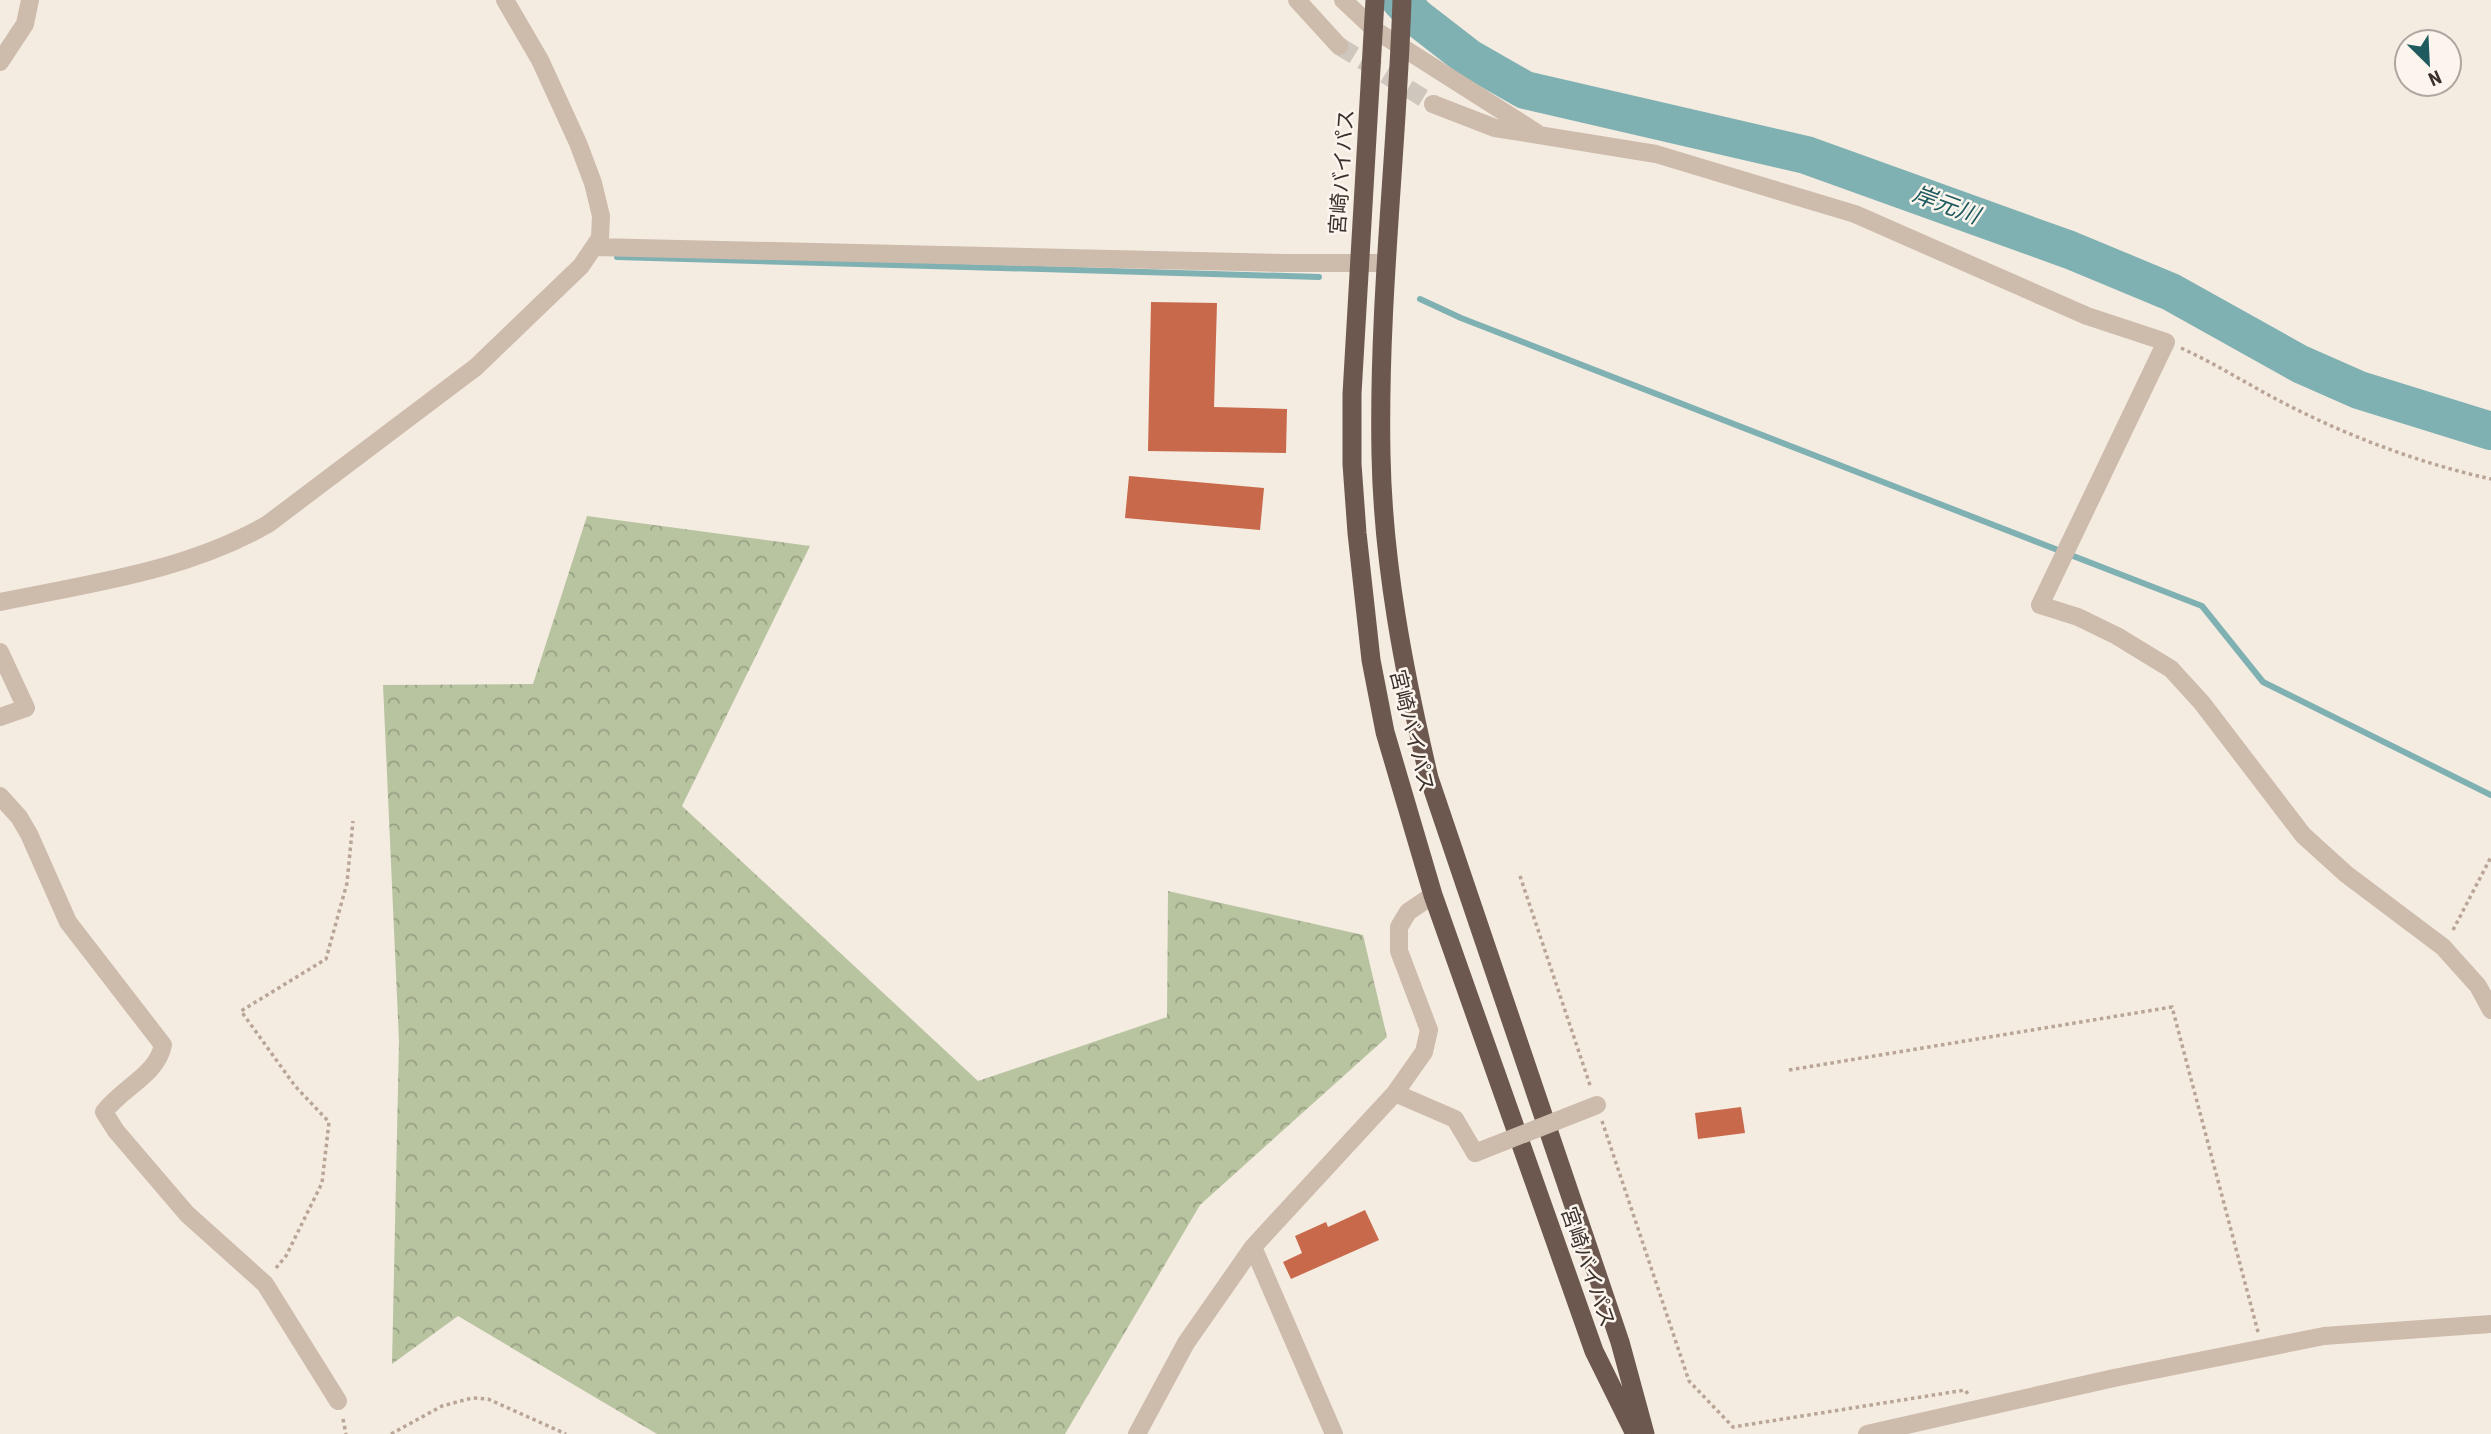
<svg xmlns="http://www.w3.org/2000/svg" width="2491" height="1434" viewBox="0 0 2491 1434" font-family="'Roboto Condensed','Noto Sans JP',sans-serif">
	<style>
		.forest { fill: url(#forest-crowns) }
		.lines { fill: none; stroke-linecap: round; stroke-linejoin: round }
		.stream { stroke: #7fb0b2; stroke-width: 6 }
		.river { stroke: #7fb0b2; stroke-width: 38 }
		.building { fill: #c8694b }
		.minor-tunnel { stroke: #cfc6bd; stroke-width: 18; stroke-dasharray: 18 9; stroke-linecap: butt }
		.path { stroke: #b9a596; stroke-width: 3.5; stroke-dasharray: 3.5 3.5; stroke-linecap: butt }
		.minor { stroke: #cdbbac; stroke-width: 18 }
		.tertiary { stroke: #cdbbac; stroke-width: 18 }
		.trunk { stroke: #6c584f; stroke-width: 19 }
		.minor-bridge { stroke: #cdbbac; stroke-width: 18 }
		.labels { text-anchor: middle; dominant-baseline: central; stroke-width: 5; stroke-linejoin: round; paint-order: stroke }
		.street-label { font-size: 21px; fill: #3b302b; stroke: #fbf5ee }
		.water-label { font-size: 23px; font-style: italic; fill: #1f5a5e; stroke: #fbf5ee }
	</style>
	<defs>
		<pattern id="forest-crowns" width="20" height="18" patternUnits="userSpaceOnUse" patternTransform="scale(1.75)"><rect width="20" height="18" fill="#b8c4a0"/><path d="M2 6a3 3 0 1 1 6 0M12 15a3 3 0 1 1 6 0" fill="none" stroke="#97a083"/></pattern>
	</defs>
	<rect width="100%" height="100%" fill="#f4ebe1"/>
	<path class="forest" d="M587,516L810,546L682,806L978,1081L1167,1017L1168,891L1363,935L1387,1037L1200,1205L1065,1434H657L458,1316L392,1364L399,1041L383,685L533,684Z"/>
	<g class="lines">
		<path class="stream" d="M617,257L1319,277
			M1420,299L1461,318L2202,606L2263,682L2491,795"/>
		<path class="river" d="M1400,0L1416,17L1469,58L1525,90L1806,155L2070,250L2171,292L2300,364L2359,390L2491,431"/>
	</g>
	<path class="building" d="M1151,302L1217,303L1214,407L1287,409L1286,453L1148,451Z
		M1129,476L1264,488L1260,530L1125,518Z
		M1741,1107L1745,1133L1698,1139L1695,1113Z
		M1365,1210L1379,1240L1291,1279L1283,1262L1302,1253L1295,1236L1326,1222L1328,1227Z"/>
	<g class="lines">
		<path class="minor-tunnel" d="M1339,46L1433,104"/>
		<path class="path" d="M2181,348C2214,363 2244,382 2276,399C2342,434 2418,463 2491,479
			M1520,876L1591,1088
			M2453,930L2491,857
			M1789,1070L2172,1007L2258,1332
			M1602,1121L1689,1381L1733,1427L1965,1390L1968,1394
			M276,1268L286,1256L322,1183L329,1122L295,1086L241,1011L326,959L347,883L353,821
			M343,1419L346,1434
			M391,1434L442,1406L472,1398L488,1399L566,1434"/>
		<path class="minor" d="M1297,0L1339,46
			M1343,0L1375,30L1537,133
			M0,62L25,24L30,0
			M1433,104L1495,128L1656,154L1855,214L2087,316L2166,342L2040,605L2078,617L2117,636L2171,669L2202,703L2303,835L2346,874L2443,947L2478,986L2491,1010
			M595,247L1285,263H1386
			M0,602C92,583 186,571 268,524L476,367L581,266L600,238L601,216L593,183L578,143L540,60L505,0
			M0,652L26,708L0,717
			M0,796L19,817L29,834L68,922L163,1045C157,1075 123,1087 104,1112L116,1131L187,1214L265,1284L338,1401
			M1395,1093L1455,1119L1475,1153
			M1253,1247L1334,1434
			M1137,1434L1186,1343L1253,1247L1395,1093L1424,1052L1429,1030L1399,951V927L1408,912L1433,895"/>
		<path class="tertiary" d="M1867,1434L2114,1378L2324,1336L2491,1324"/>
		<path class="trunk" d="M1375,0L1352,394V464L1357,533L1371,660L1385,732L1433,895L1594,1351L1635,1434
			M1402,0C1397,152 1378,303 1381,455C1383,564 1404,672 1429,778L1620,1342L1645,1434"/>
		<path class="minor-bridge" d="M1475,1153L1597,1105"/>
	</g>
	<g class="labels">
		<g class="street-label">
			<text transform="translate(1342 172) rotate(-86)">宮崎バイパス</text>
			<text transform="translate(1412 731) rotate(76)">宮崎バイパス</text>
			<text transform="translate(1588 1267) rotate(71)">宮崎バイパス</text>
		</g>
		<g class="water-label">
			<text transform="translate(1946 205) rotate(20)">岸元川</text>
		</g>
	</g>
	<g transform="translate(2428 63) rotate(156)"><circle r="33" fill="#fbf5ee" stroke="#aea6a0" stroke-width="2"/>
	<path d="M0-5L12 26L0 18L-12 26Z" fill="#1f5a5e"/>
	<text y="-10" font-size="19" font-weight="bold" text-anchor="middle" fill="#3b302b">N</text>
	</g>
</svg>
